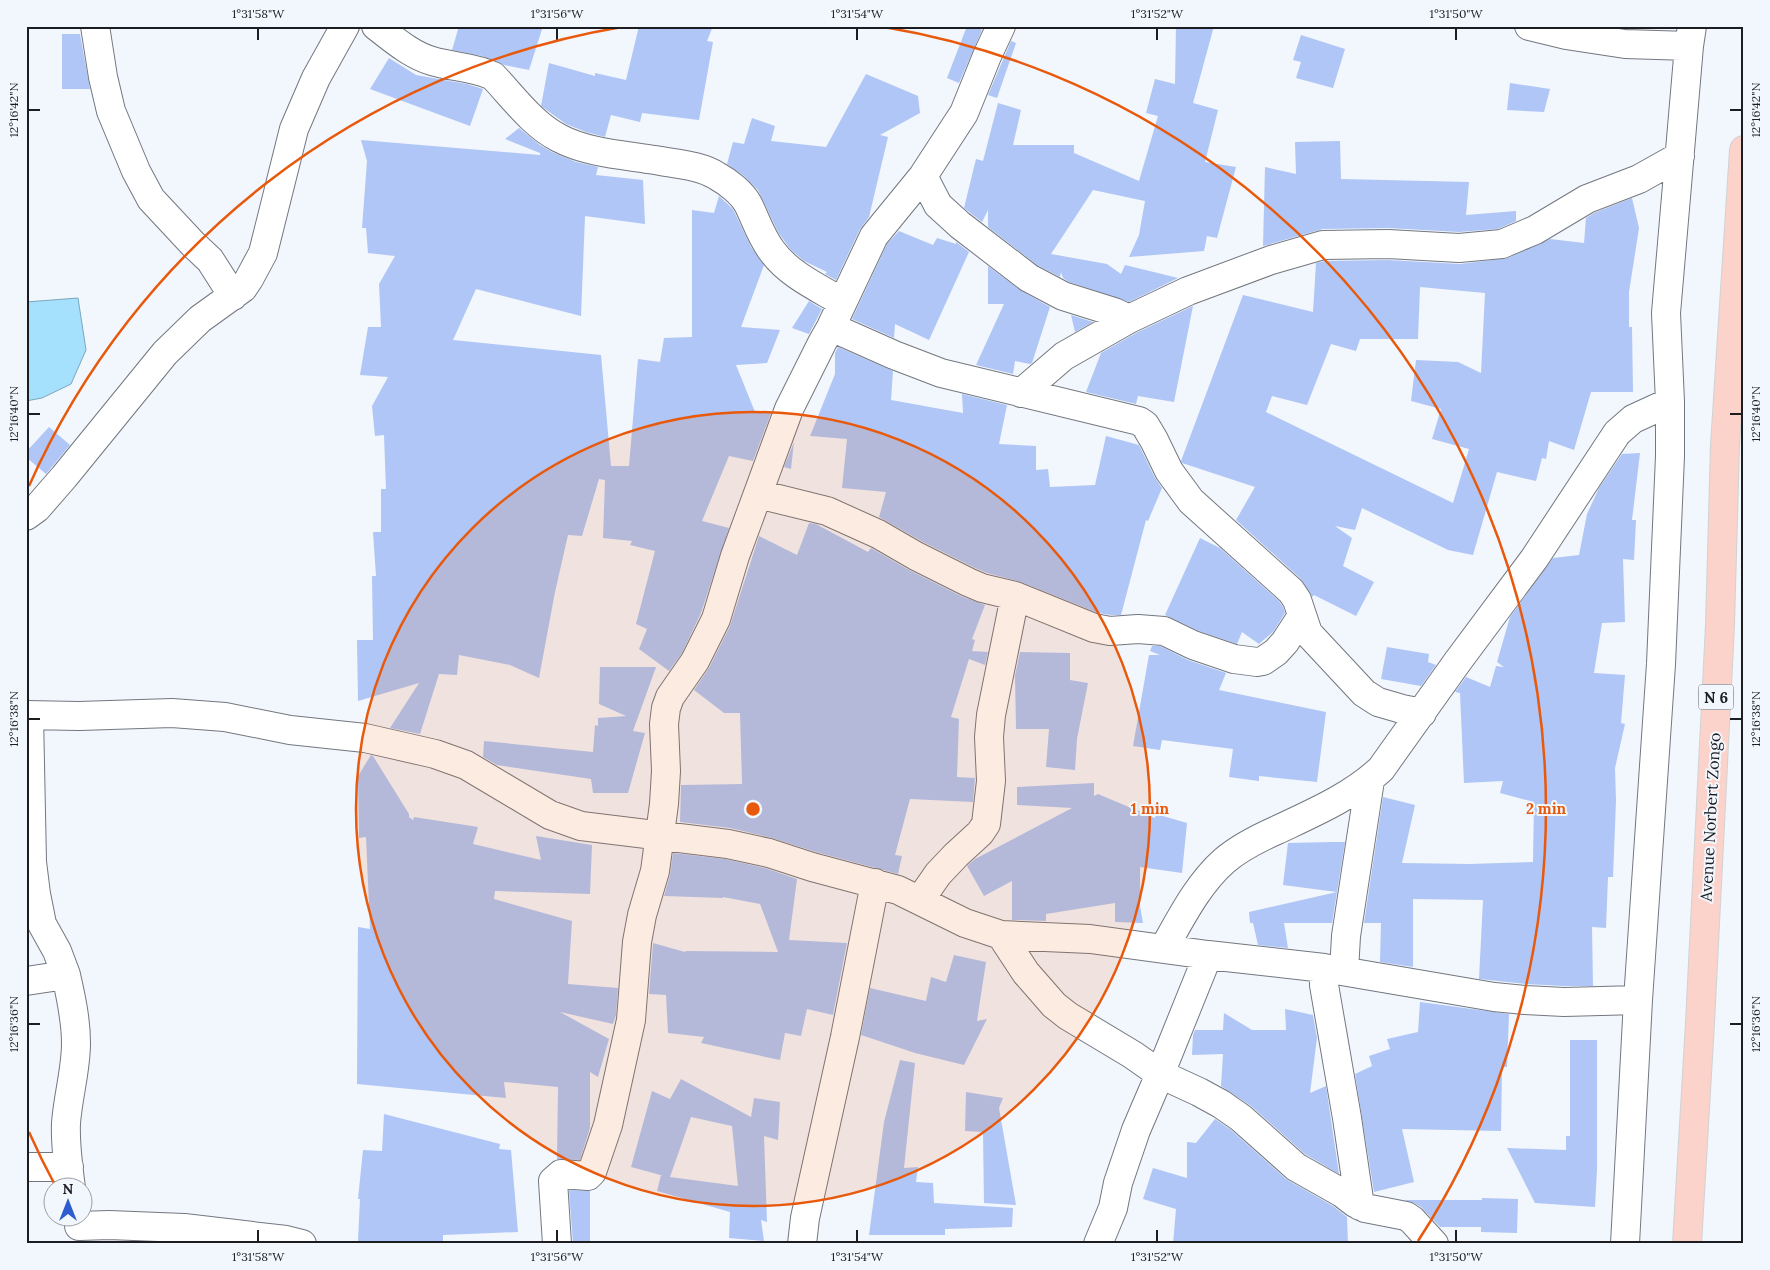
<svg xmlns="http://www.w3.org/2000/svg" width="1770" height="1270" viewBox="0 0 1770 1270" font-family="Lora,serif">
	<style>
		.water { fill: #a5e1fd; stroke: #7ca6bb }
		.building { fill: #afc6f6; fill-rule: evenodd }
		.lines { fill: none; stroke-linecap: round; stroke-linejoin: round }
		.minor-casing { stroke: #73777f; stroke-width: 30 }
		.major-casing { stroke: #d1d2d2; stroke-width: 30 }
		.minor { stroke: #fff; stroke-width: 28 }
		.major { stroke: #fbd3ca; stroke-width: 28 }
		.ticks { fill: none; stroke: #1b1d20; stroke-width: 2 }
		.ring { fill: none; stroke: #e8590c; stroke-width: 2.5 }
		.labels { text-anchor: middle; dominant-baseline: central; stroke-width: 4; stroke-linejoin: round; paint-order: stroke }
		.shield { fill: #f2f6fd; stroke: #5c5e62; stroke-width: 1 }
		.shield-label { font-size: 15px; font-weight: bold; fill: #1b1d20 }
		.street-label { font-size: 16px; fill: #1b1d20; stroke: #f2f6fd }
		.centre { fill: #e8590c; stroke: #f2f6fd; stroke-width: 2.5 }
		.ring-label { font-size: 15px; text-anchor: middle; font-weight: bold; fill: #e8590c; stroke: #f2f6fd; stroke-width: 4; stroke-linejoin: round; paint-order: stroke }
		.neatline { fill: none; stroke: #1b1d20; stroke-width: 2 }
		.ticks-label { font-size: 12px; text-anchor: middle; fill: #1b1d20 }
	</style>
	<rect width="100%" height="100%" fill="#f2f6fd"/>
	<path class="water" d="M78,298L86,350L71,384L42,398L26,401V302Z"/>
	<path class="building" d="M459,26H543L529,70L504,65L482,56L452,50Z
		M639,26H713L707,41L713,42L699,120L642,113L640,122L611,115L605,137L586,132L566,124L541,106L549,63L595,76V73L626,80Z
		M967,26H974L982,30L959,83L947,78Z
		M1176,26H1214L1193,103L1218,110L1205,162L1236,167L1217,238L1207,236L1204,251L1129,257L1139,235L1145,201L1093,190L1051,254L1107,264L1121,274L1125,265L1178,278L1129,302L1069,282L1063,278L1061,272L1060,277L1037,265L988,227V210L982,222L964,208L976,159L983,161L998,103L1021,110L1013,145H1074V153L1139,181L1158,116L1146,113L1155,79L1175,84Z
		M62,34H80L90,89H62Z
		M1301,35L1345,49L1333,88L1296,78L1301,62L1293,60Z
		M1011,41L1016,43L997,98L988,95Z
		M389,58L416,75L467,84L483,89L470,126L370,89Z
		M866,74L918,96L920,113L880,135L888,137L869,217L860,229L836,280L825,274L827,272L804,261L790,249L778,232L758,190L744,176L727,164L733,142L744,144L752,118L775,126L771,141L826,147Z
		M1510,83L1550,89L1544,112L1507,110Z
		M519,128L540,145L552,152L576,162L598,167L596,175L643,180L645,224L585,216L581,316L476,289L453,340L601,355L611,466H629L638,359L660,362L664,338L692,337V210L714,213L719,196L733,209L751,247L764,265L741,327L780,330L767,363L736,365L755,412L771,413L753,461L729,456L702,521L729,528L701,613L682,653L669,671L639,649L647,629L636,624L655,551L630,545L632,541L603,538L605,480L599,479L582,536L568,535L555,592L539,678L510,665L459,655L457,675L439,674L420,734L390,728L419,683L358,701L357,640H373L372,576H376L373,532H381V489H386L384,435L375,436L372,406L388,377L360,375L368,327H381L379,284L395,256L368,253L366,228H362L367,161L361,140L540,155V153L505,139Z
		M1340,141L1341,179L1469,182L1466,215L1516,211V221L1498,229L1459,232L1388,228L1323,229L1263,246L1265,167L1296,174L1295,142Z
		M1632,198L1639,228L1629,292V327H1632L1633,392H1591L1574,450L1549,441L1546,459L1542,458L1536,481L1497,472L1473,555L1448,550L1362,508L1355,530L1335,526L1352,538L1343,566L1374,582L1356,616L1314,595L1312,597L1301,579L1236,520L1255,487L1182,463L1181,461L1243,295L1313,312L1316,263L1325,261L1388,260L1460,264L1508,258L1550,239L1584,243L1586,218L1594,213ZM1420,287L1485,293L1481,373L1458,362L1416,360L1411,401L1441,409L1432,439L1469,449L1453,503L1266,412L1272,396L1307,405L1331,344L1356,351L1360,339H1418Z
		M899,231L933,245L937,238L956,244V242L969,252L929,340L895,324L894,338L852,319L887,244Z
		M988,266L1020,290L1050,307L1032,363L1030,364L1015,361L1013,374L976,365L1004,304H988Z
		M809,301L822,309L809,334L792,328Z
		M1193,306L1174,402L1138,396L1136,404L1086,392L1101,353L1136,333Z
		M1071,315L1093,322L1075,332Z
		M838,347L893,371L891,400L963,413L962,394L1007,405L999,444L1036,446V470L1048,469L1050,487L1095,485L1106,436L1139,445L1155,478L1162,488L1148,521L1146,520L1121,615H1111L1098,613L1021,582L987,573L975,568L923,542L879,517L886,492L842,488L847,439L810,436L835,374V353Z
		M49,427L70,445L46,474L26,457V452Z
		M794,442L791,469L784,467Z
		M1640,453L1632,520H1636L1634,560L1623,559L1625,622L1602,623L1594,673L1625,675L1621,723L1625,724L1615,768L1616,801L1613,877H1608L1606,928L1592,927L1593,986H1564L1526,984L1479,979L1483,900L1413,899V967L1380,962L1381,923H1364L1383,797L1415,805L1402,863L1469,864L1533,862L1534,802L1500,793L1503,781L1464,783L1460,693L1455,692L1466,677L1490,687L1496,666L1504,667L1497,662L1510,617L1553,558L1579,555L1587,514L1599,488L1622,454Z
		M809,523L816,524L868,552L871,548L909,570L961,596L985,605L972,639L975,640L972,651L988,652L985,665L969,659L951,717L959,719L957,777L975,778L973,802L910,799L895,855L902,856L898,874L816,852L772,838L730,828L680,822L681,785L742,784L740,713H724L694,690L709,668L730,626L759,536L797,555Z
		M1200,538L1220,548L1279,601L1283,607L1285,613L1273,632L1259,644L1242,632L1237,644L1199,631L1165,615Z
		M1152,646H1160L1188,660L1226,673L1219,690L1326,712L1317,782L1259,776V781L1229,777L1233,749L1162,740L1160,750L1133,746L1149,655H1160L1150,651Z
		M1387,647L1429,654L1428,662L1436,665L1421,686L1381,679Z
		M1020,652L1070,653V680L1088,683L1077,739L1075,770L1046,767L1049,729H1016L1015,676Z
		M600,667H656L633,731L645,733L628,793H593L591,779L497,765L483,757L484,741L593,752L595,725L598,726V718L626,716L599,704Z
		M371,755L373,756L409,814V817L413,820L414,817L478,827L473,844L541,860L536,836L592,845L590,894L495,891L494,899L572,921L568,984L618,988L616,1015L613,1024L560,1012L609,1039L598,1077L590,1072V1128L580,1160L557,1159L558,1087L504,1082L506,1098L357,1084L358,927L370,929L366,837L359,838L358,776Z
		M1094,783V796L1098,794L1155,818L1156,814L1187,823L1182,873L1140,867V906L1143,923L1115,922V903L1046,914V921L1012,920V881L984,896L967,866L975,859L1072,808L1017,805V787Z
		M1333,842H1345L1337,892L1283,885L1288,843Z
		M673,853L725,859L765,868L797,879L789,940L847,943L833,1015L807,1009L801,1036L785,1033L780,1060L701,1043L704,1037L668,1033L666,995L649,994L653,943L685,952L686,951L778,952L760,904L723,897V898L664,896L670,875Z
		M1337,892L1332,923H1284L1288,948L1258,945L1253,923H1250L1249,912Z
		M954,955L986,962L977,1021L987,1019L964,1065L915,1053L861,1035L870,988L926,1001L931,977L946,982Z
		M1420,1002L1509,1014L1507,1067H1502L1501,1131L1402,1129L1414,1182L1374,1192L1355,1074L1372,1066L1369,1056L1390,1049L1387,1039L1418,1032Z
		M1285,1009L1313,1015L1317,1038L1310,1093L1326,1086L1339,1174L1305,1154L1251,1106L1221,1086L1223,1054L1192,1055L1193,1035L1195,1030H1223L1224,1013L1252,1030H1286L1287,1050Z
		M1570,1040H1597V1169L1595,1207L1535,1203L1507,1148L1566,1150V1136H1570Z
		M900,1060L915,1063L904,1168L918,1167L916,1182L933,1183L934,1203L1013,1208L1012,1227L945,1229V1235H869L884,1122Z
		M681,1079L751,1117L754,1098L780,1102L778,1140L764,1136L767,1222L761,1220L764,1241L729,1238L730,1212L657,1191L661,1175L664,1176L631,1167L652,1091L670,1099ZM691,1117L732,1126L738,1186L670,1177Z
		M966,1092L1003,1098L999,1108L1016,1205L984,1203L983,1132L965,1131Z
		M384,1114L500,1144L499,1149L511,1150L518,1232L443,1235V1241H358L360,1199H358L363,1150L382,1151Z
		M1215,1119L1231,1130L1286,1179L1333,1206L1347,1217L1348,1244H1173L1176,1209L1143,1199L1153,1168L1187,1178V1142L1196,1143Z
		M569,1190L590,1191V1244H573Z
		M1482,1198L1518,1199L1517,1233L1481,1232V1227H1440L1421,1207L1414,1203L1404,1200H1482Z"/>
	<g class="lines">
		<g class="minor-casing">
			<path id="minor" d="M95,26L103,77L111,111L136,171L151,199L193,244L210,260L233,296
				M376,26C393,39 411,55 432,61C452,67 474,67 493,76C513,97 533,125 559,138C587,153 624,155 655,160C675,164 700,165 717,176C728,182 742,193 748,204C756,220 761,237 772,251C788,274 819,288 842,302
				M1529,26L1566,35L1625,44L1689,46
				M923,176L938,205L960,225L1029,278L1063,296L1114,312L1129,319L1188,291L1271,260L1323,245L1388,244L1459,248L1502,244L1535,230L1587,199L1639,179L1680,156
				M831,327L894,355L941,373L1139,421L1145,425L1154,440L1169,471L1191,501L1291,591L1297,600L1308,633L1364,693L1378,702L1402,709L1422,713
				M1021,393L1064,356L1129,319
				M758,494L827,511L878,534L916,556L968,582L982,588L1015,596L1094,628L1110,631L1138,629L1164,631L1193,645L1234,659L1257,662L1263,661L1276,652L1285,642L1302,616
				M26,516L37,508L64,477L165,353L200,319L243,288L249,279L263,253L294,129L316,78L345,26
				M26,715L79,716L172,713L225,717L290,730L365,738L435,754L466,765L550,815L581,826L728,844L769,853L812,867L898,890L965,923L1001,935L1090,939L1208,955L1324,968L1494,997L1525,1000L1564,1002L1638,1000
				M29,715L32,862L36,894L42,924L57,951L66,975
				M920,900L938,874L956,855L980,833L986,824L991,781L989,737L991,715L1015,596
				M1001,935L1026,973L1054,1005L1068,1016L1133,1055L1160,1074L1199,1092L1221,1104L1241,1118L1296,1167L1342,1193L1355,1203L1365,1208L1406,1216L1412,1220L1434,1244
				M1164,948C1181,918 1198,884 1224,861C1239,848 1259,838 1277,830C1313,813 1351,797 1381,769L1458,661L1534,559L1617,433L1633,419L1670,402
				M1324,968V985L1347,1118L1360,1206
				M1344,971L1346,936L1370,780
				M26,981L66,975C71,997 76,1020 76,1043C76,1070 68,1096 66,1123C65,1144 68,1166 71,1188
				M26,1167H69
				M79,1226L109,1225L184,1228L286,1240L302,1244
				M557,1244L553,1181L561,1174L588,1176L592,1172L608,1125L631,1020L637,942L642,915L655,871L664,804L666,771L664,724L666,708L670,697L695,661L716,619L735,556L789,409L822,343L831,327L874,236L923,176L964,113L987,56L1001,26
				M802,1244L805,1218L845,1037L875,883
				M1098,1244L1113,1208L1118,1183L1136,1130L1160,1074L1208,955
				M1625,1244L1638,1000L1661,664L1670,456V402L1666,313L1689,46L1692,26"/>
		</g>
		<g class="major-casing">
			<path id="major" d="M1687,1244L1700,1023L1720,625L1725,445L1744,150"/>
		</g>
		<use href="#minor" class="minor"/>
		<use href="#major" class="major"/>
	</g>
	<path class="ticks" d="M258,28V40M557,28V40M857,28V40M1157,28V40M1456,28V40M28,110H40M1730,110H1742M28,414H40M1730,414H1742M28,719H40M1730,719H1742M28,1024H40M1730,1024H1742M258,1230V1242M557,1230V1242M857,1230V1242M1157,1230V1242M1456,1230V1242"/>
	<circle cx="753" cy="809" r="397" fill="#e8590c" fill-opacity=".12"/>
	<g class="ring">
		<circle cx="753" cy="809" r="397"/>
		<path d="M56 1187A793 793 0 0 1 29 1132M29 486A793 793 0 0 1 622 27M884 27A793 793 0 0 1 1418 1241"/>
	</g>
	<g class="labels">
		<rect class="shield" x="1698.5" y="684.5" width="35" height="25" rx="4"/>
		<g class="shield-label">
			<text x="1716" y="697">N 6</text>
		</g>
		<g class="street-label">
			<text transform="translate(1710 817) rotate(-87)">Avenue Norbert Zongo</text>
		</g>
	</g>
	<circle cx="753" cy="809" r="8" class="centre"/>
	<g class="ring-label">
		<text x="1150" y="814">1 min</text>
		<text x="1546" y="814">2 min</text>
	</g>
	<rect width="1770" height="1270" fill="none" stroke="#f2f6fd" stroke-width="55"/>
	<g transform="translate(68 1202)"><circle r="24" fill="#f2f6fd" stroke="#9c9fa5"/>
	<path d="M0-4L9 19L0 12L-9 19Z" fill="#2e5ecd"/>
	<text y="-8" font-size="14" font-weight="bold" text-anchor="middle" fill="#1b1d20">N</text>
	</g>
	<rect x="28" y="28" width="1714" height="1214" class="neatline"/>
	<g class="ticks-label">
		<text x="258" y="18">1°31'58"W</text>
		<text x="557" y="18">1°31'56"W</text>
		<text x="857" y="18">1°31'54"W</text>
		<text x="1157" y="18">1°31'52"W</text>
		<text x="1456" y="18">1°31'50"W</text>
		<text transform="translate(14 110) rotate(-90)" y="4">12°16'42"N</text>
		<text transform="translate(1756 110) rotate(-90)" y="4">12°16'42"N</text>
		<text transform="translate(14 414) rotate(-90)" y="4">12°16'40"N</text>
		<text transform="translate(1756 414) rotate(-90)" y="4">12°16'40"N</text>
		<text transform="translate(14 719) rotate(-90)" y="4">12°16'38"N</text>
		<text transform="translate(1756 719) rotate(-90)" y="4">12°16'38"N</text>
		<text transform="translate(14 1024) rotate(-90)" y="4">12°16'36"N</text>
		<text transform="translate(1756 1024) rotate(-90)" y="4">12°16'36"N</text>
		<text x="258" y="1261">1°31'58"W</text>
		<text x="557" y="1261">1°31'56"W</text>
		<text x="857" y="1261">1°31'54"W</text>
		<text x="1157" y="1261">1°31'52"W</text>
		<text x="1456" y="1261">1°31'50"W</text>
	</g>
</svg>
